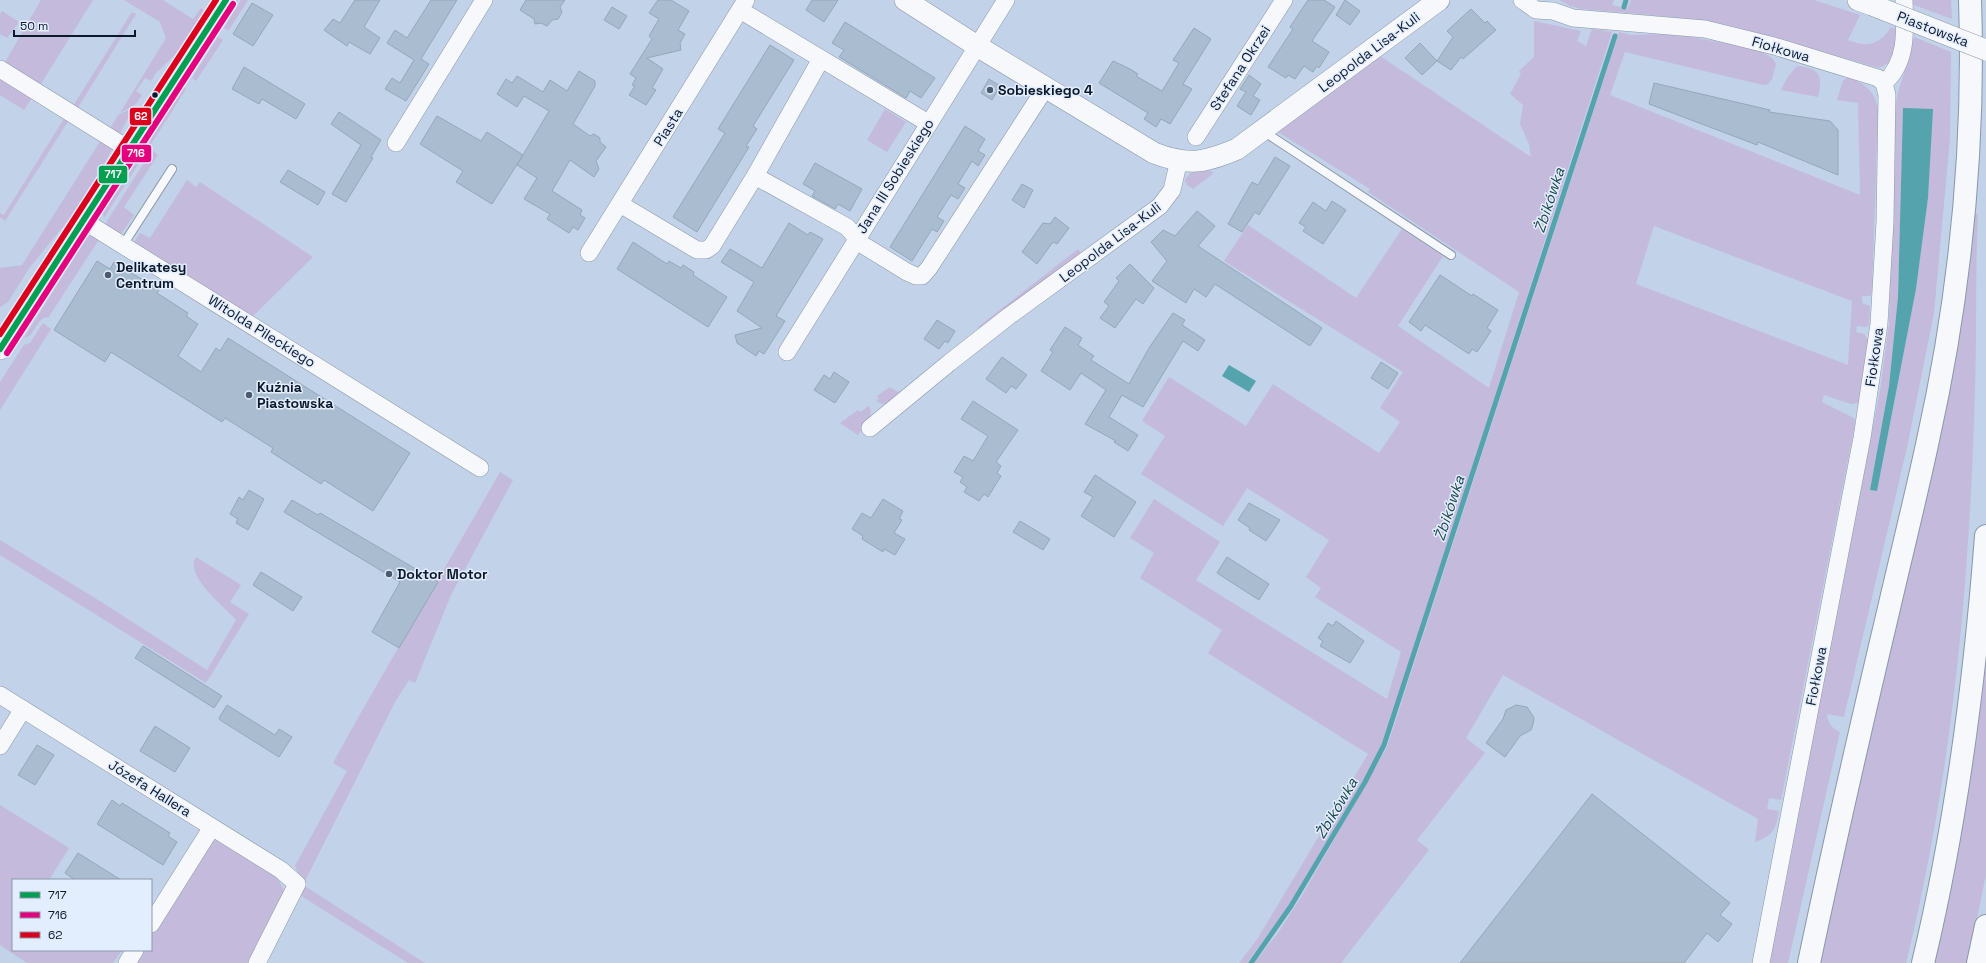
<svg xmlns="http://www.w3.org/2000/svg" width="1986" height="963" viewBox="0 0 1986 963" font-family="'Space Grotesk',sans-serif">
	<style>
		.green { fill: #c4badb; fill-rule: evenodd }
		.water { fill: #55a3ad }
		.lines { fill: none; stroke-linecap: round; stroke-linejoin: round }
		.stream { stroke: #55a3ad; stroke-width: 5 }
		.building { fill: #aabdd0; stroke: #94a8b9 }
		.service-casing { stroke: #8997aa; stroke-width: 10 }
		.minor-casing { stroke: #8997aa; stroke-width: 18 }
		.tertiary-casing { stroke: #8997aa; stroke-width: 22 }
		.motorway-casing { stroke: #8997aa; stroke-width: 24 }
		.service { stroke: #f6f8fc; stroke-width: 8 }
		.minor { stroke: #f6f8fc; stroke-width: 17 }
		.tertiary { stroke: #f6f8fc; stroke-width: 21 }
		.motorway { stroke: #f6f8fc; stroke-width: 22 }
		.tertiary-bridge-casing { stroke: #8997aa; stroke-width: 22; stroke-linecap: butt }
		.tertiary-bridge { stroke: #f6f8fc; stroke-width: 21 }
		.bus-1-casing { stroke: #e2edfe; stroke-width: 9 }
		.bus-2-casing { stroke: #e2edfe; stroke-width: 9 }
		.bus-3-casing { stroke: #e2edfe; stroke-width: 9 }
		.bus-1 { stroke: #019f4f; stroke-width: 6 }
		.bus-2 { stroke: #e5007d; stroke-width: 6 }
		.bus-3 { stroke: #db011c; stroke-width: 6 }
		.poi-dot { fill: #4b5a6e; stroke: #e2edfe; stroke-width: 1.5 }
		.bus-dot { fill: #0c192c; stroke: #e2edfe; stroke-width: 1.5 }
		.labels { text-anchor: middle; dominant-baseline: central; stroke-width: 3; stroke-linejoin: round; paint-order: stroke }
		.street-label { font-size: 14px; fill: #0c192c; stroke: #e2edfe }
		.poi-label { font-size: 14px; font-weight: bold; fill: #0c192c; stroke: #e2edfe; text-anchor: start }
		.water-label { font-size: 15px; font-style: italic; fill: #1c484a; stroke: #e2edfe }
		.line-badge { stroke: #e2edfe; stroke-width: 1.5 }
		.badge-label { font-size: 11px; text-anchor: middle; font-weight: bold; fill: #fff }
	</style>
	<rect width="100%" height="100%" fill="#c1d2e9"/>
	<path class="green" d="M41,0H93L39,87L4,64Z
		M124,0H163L193,19L201,8L205,11L181,49L156,73L151,81L145,78L136,91L142,95L135,105L120,113L166,38L160,22Z
		M241,0H248L229,30L224,28Z
		M1559,0H1614L1612,5L1627,9L1631,0H1814L1860,15L1848,40C1867,48 1880,45 1891,27L1895,29L1897,47L1889,63L1879,68L1728,25L1662,16L1582,9L1570,6Z
		M1911,0H1951L1952,19L1911,4Z
		M2,11L19,22L7,38L0,34V14Z
		M132,12L136,14L77,109L73,106Z
		M1534,21L1581,31L1577,41L1586,46L1591,31L1593,29L1612,32L1387,731L1375,760L1288,907L1247,963H1239L1258,938L1368,754L1208,653L1222,630L1140,578L1154,553L1130,538L1154,499L1220,542L1196,580L1387,699L1401,652L1315,597L1321,588L1306,577L1329,540L1247,488L1223,526L1141,474L1165,436L1142,421L1169,377L1246,426L1273,384L1379,453L1400,422L1380,408L1403,372L1224,261L1248,225L1356,298L1402,229L1443,256L1398,326L1489,388L1519,292L1368,192L1370,189L1278,132L1380,56L1531,157L1529,144L1520,124L1523,105L1510,94L1521,74L1519,71L1534,57Z
		M1619,32L1631,35L1675,34L1757,49L1772,58L1776,64L1772,79L1768,84L1763,85L1625,52L1610,95L1860,195L1858,103L1837,100L1843,80L1848,78C1865,83 1874,91 1878,108L1872,292L1870,296H1862V303L1870,306L1869,325L1866,327L1857,326L1856,332L1864,334L1869,341L1859,403L1851,404L1824,395L1822,402L1854,418L1855,424L1781,800L1769,798L1767,809L1779,811C1776,830 1773,835 1755,842L1758,819L1503,675L1466,738L1485,753L1417,840L1429,850L1341,963H1254L1278,933L1303,894L1387,747ZM1654,226L1852,301L1848,365L1636,284Z
		M218,37L223,40L196,81L192,78Z
		M1914,37L1951,52L1950,138L1934,313L1908,443L1844,717L1827,714C1828,724 1832,728 1840,732L1788,963H1766L1880,391L1889,324L1895,106C1900,82 1909,60 1914,37ZM1903,109H1932L1928,198L1916,289L1877,491L1870,490L1889,386L1898,297Z
		M1797,66C1820,68 1823,76 1818,97L1781,90L1787,78Z
		M0,79L34,95L24,110L0,95Z
		M182,86L186,89L104,218L102,207Z
		M133,108L119,135L114,132L111,127L118,115Z
		M885,109L906,122L887,152L867,140Z
		M65,117L69,120L5,221L0,217V213L4,215Z
		M101,140L113,147L103,167L75,212L30,267L8,302L0,307V268L22,265Z
		M152,150L158,155L124,207L134,215L121,234L104,226Z
		M1207,169L1214,173L1193,189L1187,185L1185,180L1190,173Z
		M187,180L196,187L200,182L313,257L252,317L133,244L140,233L150,238Z
		M1978,214C1975,272 1977,330 1975,389C1970,581 1952,776 1906,963H1817L1973,215Z
		M88,236L100,238L48,318L46,317C35,321 35,336 24,338Z
		M1078,249L1083,255L980,329L978,327Z
		M43,323L51,329L0,410V382L24,345L30,343Z
		M890,387L898,392L900,391L902,395C893,401 886,408 876,401L879,399L877,396Z
		M869,406C875,417 864,425 858,435L840,423L858,410L860,412Z
		M500,472L513,480L451,595L415,683L409,680L395,702L303,885L425,963H408L298,894L303,885L295,866L347,771L333,763C387,665 445,569 500,472Z
		M0,540L103,603L207,670L236,620C224,606 184,576 196,557L241,585L230,602L249,614L206,683L0,555Z
		M1986,659V874L1968,963H1933L1965,811Z
		M0,805L69,848L49,880H13V950H122L113,963H27L0,945Z
		M220,838C243,853 274,864 284,891L248,963H132L140,950H151V932L209,843Z"/>
	<path class="water" d="M1903,108L1933,109L1928,198L1916,289L1877,491L1870,490L1889,386L1898,297Z
		M1229,365L1256,381L1249,392L1222,376Z"/>
	<g class="lines">
		<path class="stream" d="M1624,7L1626,0
			M1251,963L1291,906L1365,782L1384,745L1615,36"/>
	</g>
	<path class="building" d="M355,0H380L364,27L380,38L370,54L349,42L347,46L324,30L333,19L340,23Z
		M431,0H457L421,59L429,64L406,101L385,89L392,78L400,83L414,60L387,43L395,30L407,38Z
		M526,0H565L560,7L562,12L558,19L552,20L547,26L541,23L535,24L534,19L520,10Z
		M658,0H671L689,11L678,30L685,34L680,43L681,50L647,58L663,69L652,88L656,90L646,105L629,95L635,86L632,85L636,78L630,74L652,39L649,36L659,19L649,13Z
		M812,0H838L824,22L806,10Z
		M1308,0H1324L1335,7L1312,41L1329,52L1319,68L1317,66L1313,72L1304,66L1295,79L1288,75L1286,78L1268,67L1293,29L1290,27Z
		M1345,0L1360,11L1350,25L1336,15Z
		M252,3L273,15L253,46L233,34Z
		M612,7L627,16L619,29L604,20Z
		M1471,9L1485,23L1487,21L1496,30L1463,59L1461,57L1451,70L1437,61L1453,37L1447,31Z
		M845,22L935,78L921,98L910,91L906,98L839,57L844,50L832,43Z
		M1194,28L1211,39L1183,84L1192,89L1170,124L1161,119L1156,127L1144,119L1148,113L1099,83L1113,61L1130,69L1138,74L1136,76L1162,91L1179,63L1173,60Z
		M1420,43L1437,61L1422,75L1405,58Z
		M770,45L794,60L753,126L757,129L746,146L749,147L697,232L673,217L725,133L718,129Z
		M244,67L305,104L296,119L262,99L259,104L232,89Z
		M579,71L595,81V86L573,124L590,136L594,134L600,138V142L606,147L596,161L599,169L594,177L570,160L552,191L582,210L580,215L585,218L578,230L573,227L569,233L547,219L550,214L524,199L537,178L517,165L549,111L524,96L517,107L497,94L506,79L512,83L517,76L543,92L550,80L567,91Z
		M1249,75L1261,84L1253,96L1260,100L1251,115L1237,106L1246,92L1240,89Z
		M989,79L1000,86L992,100L981,93Z
		M1654,83L1770,110L1769,112L1830,121L1838,130V175L1758,142L1757,145L1649,104Z
		M339,112L381,140L371,157L373,158L346,202L332,194L361,145L331,124Z
		M437,116L481,141L487,132L523,155L492,204L456,182L463,171L420,144Z
		M965,126L985,139L978,151L985,155L978,166L972,161L958,184L965,188L958,199L951,195L937,217L944,221L937,232L932,229L912,261L890,247Z
		M1275,157L1290,166L1259,215L1255,212L1242,232L1228,224L1252,182L1258,185Z
		M815,163L862,189L850,211L838,204L835,209L812,196L815,191L803,184Z
		M288,170L325,192L318,205L280,182Z
		M1022,184L1033,190L1024,208L1012,200Z
		M1332,201L1346,210L1323,244L1303,231L1306,227L1299,223L1313,202L1326,211Z
		M1197,211L1215,226L1198,246L1322,328L1310,346L1215,284L1206,297L1194,289L1186,303L1152,281L1167,261L1151,242L1163,230L1175,236Z
		M1055,217L1069,228L1057,244L1053,242L1037,264L1022,252L1043,223L1050,224Z
		M789,223L808,235L810,232L823,239L776,316L785,321L764,354L759,351L756,356L737,343L735,335L762,328L737,311L754,282L721,262L730,249L762,268Z
		M633,242L667,264L669,261L681,268L683,265L694,272L693,275L727,297L708,327L617,269Z
		M97,261L110,269L114,262L159,290L157,293L188,313L186,316L198,324L178,356L201,372L216,348L220,351L228,338L410,453L373,511L324,480L321,484L271,452L273,448L225,418L222,422L111,352L105,362L54,330Z
		M1130,264L1154,288L1143,304L1136,299L1115,328L1100,318L1109,306L1104,302L1119,281L1116,278Z
		M1440,275L1472,296L1473,294L1498,310L1487,328L1491,331L1477,352L1472,349L1469,354L1425,325L1421,331L1409,322Z
		M1173,313L1185,320L1182,325L1205,340L1198,351L1183,341L1143,407L1122,395L1109,417L1138,435L1128,451L1114,442L1116,441L1085,424L1106,390L1081,373L1070,390L1041,371L1053,352L1050,350L1065,327L1082,338L1078,345L1094,356L1091,360L1129,384L1149,348Z
		M937,320L955,331L948,343L945,341L939,349L924,339Z
		M1002,357L1027,375L1016,389L1011,386L1006,393L986,379Z
		M1381,362L1398,373L1388,389L1371,378Z
		M834,372L849,382L835,403L814,390L824,375L830,379Z
		M973,401L1018,430L996,462L1001,466L997,473L1001,476L988,497L984,494L979,501L964,492L967,487L960,482L963,477L954,472L964,456L973,461L988,436L961,419Z
		M1095,475L1136,502L1114,537L1081,516L1093,497L1084,492Z
		M249,490L264,499L248,530L236,523L238,519L230,514L239,497L243,500Z
		M883,499L903,511L899,519L902,520L894,533L905,539L895,555L884,549L883,552L862,539L863,536L852,529L862,513L871,518Z
		M292,500L318,515L320,513L438,582L399,648L372,632L400,582L284,512Z
		M1249,503L1280,520L1266,541L1249,530L1250,528L1238,520Z
		M1020,521L1050,539L1043,550L1013,532Z
		M1227,557L1269,584L1259,600L1217,573Z
		M261,572L302,597L293,611L253,585Z
		M1336,621L1364,641L1350,663L1320,646L1323,641L1318,638L1328,623L1333,626Z
		M143,646L222,696L214,708L135,658Z
		M227,705L275,735L279,729L292,737L279,757L220,720L219,718Z
		M1516,705L1527,707L1534,718L1533,724L1531,730L1520,736L1505,757L1486,743L1503,719L1506,710Z
		M155,726L190,748L175,772L140,751Z
		M37,745L54,755L35,785L18,775Z
		M1592,794L1730,903L1720,915L1732,924L1718,942L1707,933L1684,963H1460Z
		M112,800L120,806L122,803L170,833L168,836L177,842L163,865L97,824Z
		M78,853L121,880H75L65,873Z"/>
	<g class="lines">
		<g class="service-casing">
			<path id="service" d="M1263,131L1451,255
				M123,245L172,169"/>
		</g>
		<g class="minor-casing">
			<path id="minor" d="M1522,0L1536,10L1553,11L1573,18L1705,29L1774,46L1878,78L1884,83L1887,95L1885,222L1879,324L1862,438L1761,963
				M740,10L928,123
				M0,69L130,150
				M1884,83C1908,62 1905,30 1904,0
				M1196,137L1284,0
				M396,143L484,0
				M755,176L847,227L863,245L907,272L916,276H922L929,268L1046,87
				M620,204L697,250H706L712,246L755,176L821,59
				M84,221L480,468
				M589,253L746,0
				M787,352L1006,0
				M870,428L949,363L1009,316L1160,206L1172,190L1179,160
				M0,695L281,870L297,884L257,963
				M0,746L23,709
				M151,924L212,827
				M127,963L135,950"/>
		</g>
		<g class="tertiary-casing">
			<path id="tertiary" d="M905,0L977,46L1154,153C1188,166 1204,163 1237,149L1439,0
				M1858,0L1872,5
				M0,349L226,0"/>
		</g>
		<g class="motorway-casing">
			<path id="motorway" d="M1809,963C1834,844 1861,726 1889,608C1902,552 1916,496 1928,440C1960,296 1975,147 1970,0
				M1923,963C1957,822 1975,680 1986,536
				M1978,963L1986,926"/>
		</g>
		<use href="#service" class="service"/>
		<use href="#minor" class="minor"/>
		<use href="#tertiary" class="tertiary"/>
		<use href="#motorway" class="motorway"/>
		<g class="tertiary-bridge-casing">
			<path id="tertiary-bridge" d="M1872,5L1986,50"/>
		</g>
		<use href="#tertiary-bridge" class="tertiary-bridge"/>
		<g class="bus-1-casing">
			<path id="bus-1" d="M0,349L226,0"/>
		</g>
		<g class="bus-2-casing">
			<path id="bus-2" d="M7,353L233,4"/>
		</g>
		<g class="bus-3-casing">
			<path id="bus-3" d="M0,334L216,0"/>
		</g>
		<use href="#bus-1" class="bus-1"/>
		<use href="#bus-2" class="bus-2"/>
		<use href="#bus-3" class="bus-3"/>
	</g>
	<g class="poi-dot">
		<circle cx="990" cy="90" r="4"/>
		<circle cx="108" cy="275" r="4"/>
		<circle cx="249" cy="395" r="4"/>
		<circle cx="389" cy="574" r="4"/>
	</g>
	<circle class="bus-dot" cx="155" cy="95" r="3.5"/>
	<g class="labels">
		<g class="street-label">
			<text transform="translate(1933 29) rotate(21)">Piastowska</text>
			<text transform="translate(1781 49) rotate(16)">Fiołkowa</text>
			<text transform="translate(1369 52) rotate(-37)">Leopolda Lisa-Kuli</text>
			<text transform="translate(1240 68) rotate(-57)">Stefana Okrzei</text>
			<text transform="translate(668 127) rotate(-58)">Piasta</text>
			<text transform="translate(895 176) rotate(-58)">Jana III Sobieskiego</text>
			<text transform="translate(1110 242) rotate(-37)">Leopolda Lisa-Kuli</text>
			<text transform="translate(262 331) rotate(32)">Witolda Pileckiego</text>
			<text transform="translate(1874 357) rotate(-82)">Fiołkowa</text>
			<text transform="translate(1816 676) rotate(-79)">Fiołkowa</text>
			<text transform="translate(150 788) rotate(32)">Józefa Hallera</text>
		</g>
		<g class="poi-label">
			<text x="998" y="90">Sobieskiego 4</text>
			<text x="116" y="267">Delikatesy<tspan x="116" dy="16">Centrum</tspan></text>
			<text x="257" y="387">Kuźnia<tspan x="257" dy="16">Piastowska</tspan></text>
			<text x="397" y="574">Doktor Motor</text>
		</g>
		<g class="water-label">
			<text transform="translate(1549 200) rotate(-72)">Żbikówka</text>
			<text transform="translate(1449 508) rotate(-72)">Żbikówka</text>
			<text transform="translate(1336 808) rotate(-59)">Żbikówka</text>
		</g>
	</g>
	<g class="line-badge">
		<rect x="129" y="107" width="23" height="19" rx="4" fill="#db011c"/>
		<rect x="121" y="144" width="31" height="19" rx="4" fill="#e5007d"/>
		<rect x="98" y="165" width="30" height="19" rx="4" fill="#019f4f"/>
	</g>
	<g class="badge-label">
		<text x="141" y="120">62</text>
		<text x="136" y="157">716</text>
		<text x="113" y="178">717</text>
	</g>
	<rect x="12" y="879" width="140" height="72" fill="#e2edfe" stroke="#8c98aa"/>
	<rect x="20" y="892" width="20" height="6" fill="#019f4f" stroke="#8c98aa"/>
	<text x="48" y="899" font-size="12" fill="#0c192c">717</text>
	<rect x="20" y="912" width="20" height="6" fill="#e5007d" stroke="#8c98aa"/>
	<text x="48" y="919" font-size="12" fill="#0c192c">716</text>
	<rect x="20" y="932" width="20" height="6" fill="#db011c" stroke="#8c98aa"/>
	<text x="48" y="939" font-size="12" fill="#0c192c">62</text>
	<path d="M14 30v6h121v-6" fill="none" stroke="#0c192c" stroke-width="2"/>
	<text x="20" y="30" font-size="12" fill="#0c192c" stroke="#e2edfe" stroke-width="3" paint-order="stroke">50 m</text>
</svg>
